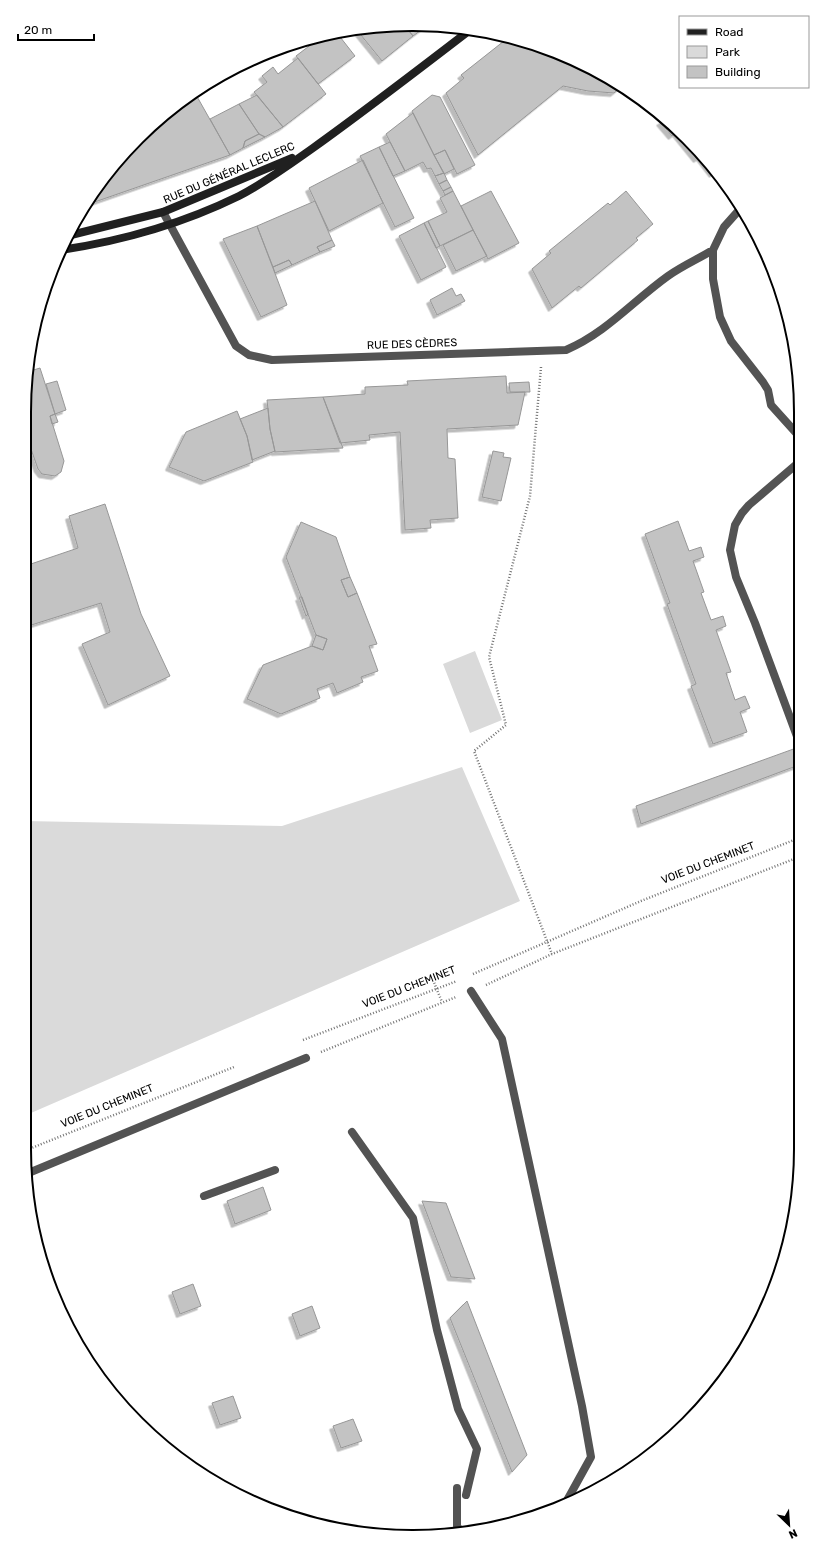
<svg xmlns="http://www.w3.org/2000/svg" width="825" height="1561" viewBox="0 0 825 1561" font-family="Rubik,sans-serif">
	<style>
		.green { fill: #dadada }
		.building { fill: #c3c3c3; stroke: #979797; filter: url(#shadow) }
		.lines { fill: none; stroke-linecap: round; stroke-linejoin: round }
		.path { stroke: #757575; stroke-width: 2.5; stroke-dasharray: 1 2; stroke-linecap: butt }
		.service { stroke: #535353; stroke-width: 8 }
		.minor { stroke: #535353; stroke-width: 8 }
		.secondary { stroke: #202020; stroke-width: 8 }
		.labels { text-anchor: middle; dominant-baseline: central; stroke-width: 3; stroke-linejoin: round; paint-order: stroke }
		.street-label { font-size: 11px; fill: #000; stroke: #fff }
		.rim { fill: none; stroke: #000; stroke-width: 2 }
	</style>
	<defs>
		<filter id="shadow"><feDropShadow dx="-3.5" dy="3.5" stdDeviation="0" flood-color="#0004"/></filter>
	</defs>
	<rect width="100%" height="100%" fill="#fff"/>
	<path class="green" d="M475,651L502,720L470,733L443,664Z
		M462,767L520,901L24,1116V821L282,826Z"/>
	<path class="building" d="M428,25L413,36L405,26Z
		M405,26L413,36L382,61L356,29L365,27L369,32L376,27Z
		M337,33L355,56L318,84L296,56L321,37Z
		M514,37L585,64L620,88L614,93L588,91L563,86L478,155L446,93L464,78L461,75L504,41L506,43Z
		M298,58L326,94L283,127L254,92L267,82L262,76L273,67L278,74Z
		M195,93L230,155L86,205L104,176L155,122L174,115L171,110Z
		M257,95L283,127L265,137L259,134L239,104Z
		M432,95L440,97L475,165L457,174L445,150L434,155L412,111Z
		M239,104L259,134L245,141L243,148L230,155L210,119Z
		M413,113L434,155L444,173L435,176L431,168L427,169L423,162L405,171L386,134Z
		M663,117L668,120L716,171L713,174L700,157L697,159L676,133L672,136L660,122L665,119Z
		M259,134L265,137L243,148L245,141Z
		M390,142L405,171L393,176L379,147Z
		M379,147L414,218L395,227L360,156Z
		M445,150L454,169L444,174L434,155Z
		M363,160L383,203L329,231L309,188Z
		M444,173L447,180L439,184L435,176Z
		M447,180L451,187L443,191L439,184Z
		M451,187L453,191L445,195L443,191Z
		M453,191L473,230L440,246L428,221L447,212L440,198Z
		M491,191L519,243L488,259L461,206Z
		M626,191L653,224L636,238L638,240L581,288L579,286L552,308L532,269L551,253L549,251L608,203L610,205Z
		M315,201L332,240L317,247L320,252L292,265L289,260L273,267L257,226Z
		M428,221L440,246L436,248L424,223Z
		M424,223L446,267L421,280L399,236Z
		M257,226L287,305L261,317L223,239Z
		M473,230L487,256L456,271L443,245Z
		M332,240L335,246L320,252L317,247Z
		M289,260L292,265L275,273L273,267Z
		M452,288L456,296L461,294L465,301L437,315L430,300Z
		M40,368L55,414L50,416L64,461L61,472L55,476L42,474L38,469L25,432V387L27,372Z
		M506,376L507,393L525,392L518,425L447,429L448,458L455,459L458,518L430,520L431,528L405,530L400,432L369,435L370,440L340,443L323,397L365,394V387L408,385L407,381Z
		M57,381L66,410L55,414L46,384Z
		M529,382L530,392H510L509,383Z
		M323,397L343,448L275,452L270,429L267,400Z
		M268,408L270,429L275,451L252,460L247,436L240,419Z
		M237,411L247,436L253,462L204,481L169,467L186,432Z
		M55,414L58,422L52,424L50,416Z
		M493,451L504,453L503,457L511,458L501,501L482,497Z
		M105,504L141,614L170,676L108,705L82,644L110,632L101,603L25,627V566L78,548L69,516Z
		M678,521L689,551L701,547L704,557L693,561L704,592L701,593L711,620L723,616L726,626L716,630L731,672L726,673L735,700L745,696L750,708L740,712L747,732L713,744L691,686L696,684L667,604L670,603L645,534Z
		M301,522L336,537L350,577L341,580L348,597L357,593L377,644L369,646L378,671L361,677L363,682L337,693L333,683L317,689L320,698L281,714L247,699L263,665L312,646L323,650L327,639L316,635L286,557Z
		M350,577L357,593L348,597L341,580Z
		M299,597H302L308,614L306,616Z
		M316,635L327,639L323,650L312,646Z
		M799,747V765L641,824L636,806Z
		M263,1187L271,1210L235,1224L227,1201Z
		M422,1201L446,1203L475,1279L451,1277Z
		M193,1284L201,1306L180,1314L172,1292Z
		M467,1301L527,1455L512,1472L450,1318Z
		M312,1306L320,1328L300,1336L292,1314Z
		M233,1396L241,1418L220,1425L212,1403Z
		M353,1419L362,1441L341,1448L333,1426Z"/>
	<g class="lines">
		<path class="path" d="M541,367L530,496L489,657L506,725L474,751L552,954
			M473,974L641,901L799,838
			M433,980L442,1002
			M486,985L552,954L799,857
			M303,1040L457,981
			M321,1052L456,997
			M24,1151L234,1067"/>
		<path class="service" d="M798,739L755,623L736,577L730,550L735,525L742,513L749,505L798,463
			M471,991L502,1039L582,1406L591,1457L565,1504
			M352,1132L413,1218L437,1330L458,1409L477,1449L466,1495
			M26,1174L306,1058
			M204,1196L275,1170
			M457,1488V1526L461,1532"/>
		<path class="minor" d="M740,209L724,227L713,250V279L720,317L731,341L763,382L768,390L771,405L798,435
			M163,212L236,346L249,355L272,360L566,350C606,333 633,301 668,276C682,266 698,259 713,250"/>
		<path class="secondary" d="M67,236L163,212L292,158
			M61,250C121,241 184,223 239,196C266,182 289,165 313,148C366,110 418,70 470,30"/>
	</g>
	<g class="labels">
		<g class="street-label">
			<text transform="translate(229 173) rotate(-23)">RUE DU GÉNÉRAL LECLERC</text>
			<text transform="translate(412 344) rotate(-2)">RUE DES CÈDRES</text>
			<text transform="translate(708 863) rotate(-21)">VOIE DU CHEMINET</text>
			<text transform="translate(409 987) rotate(-21)">VOIE DU CHEMINET</text>
			<text transform="translate(107 1106) rotate(-22)">VOIE DU CHEMINET</text>
		</g>
	</g>
	<path d="M0 0H825V1561H0ZM412 31H413A381 381 0 0 1 794 412V1149A381 381 0 0 1 413 1530H412A381 381 0 0 1 31 1149V412A381 381 0 0 1 412 31Z" fill="#fff" fill-rule="evenodd"/>
	<path class="rim" d="M412 31H413A381 381 0 0 1 794 412V1149A381 381 0 0 1 413 1530H412A381 381 0 0 1 31 1149V412A381 381 0 0 1 412 31Z"/>
	<rect x="679" y="16" width="130" height="72" fill="#ffffff" stroke="#999999"/>
	<rect x="687" y="29" width="20" height="6" fill="#202020" stroke="#999999"/>
	<text x="715" y="36" font-size="12" fill="#000000">Road</text>
	<rect x="687" y="46" width="20" height="12" fill="#dadada" stroke="#999999"/>
	<text x="715" y="56" font-size="12" fill="#000000">Park</text>
	<rect x="687" y="66" width="20" height="12" fill="#c3c3c3" stroke="#999999"/>
	<text x="715" y="76" font-size="12" fill="#000000">Building</text>
	<g transform="translate(789 1525) rotate(155)" stroke="#ffffff" stroke-width="3" paint-order="stroke">
	<path d="M0-3L7 15L0 10L-7 15Z" fill="#000000"/>
	<text y="-6" font-size="11" font-weight="bold" text-anchor="middle" fill="#000000">N</text>
	</g>
	<path d="M18 34v6h76v-6" fill="none" stroke="#000000" stroke-width="2"/>
	<text x="24" y="34" font-size="12" fill="#000000" stroke="#ffffff" stroke-width="3" paint-order="stroke">20 m</text>
</svg>
